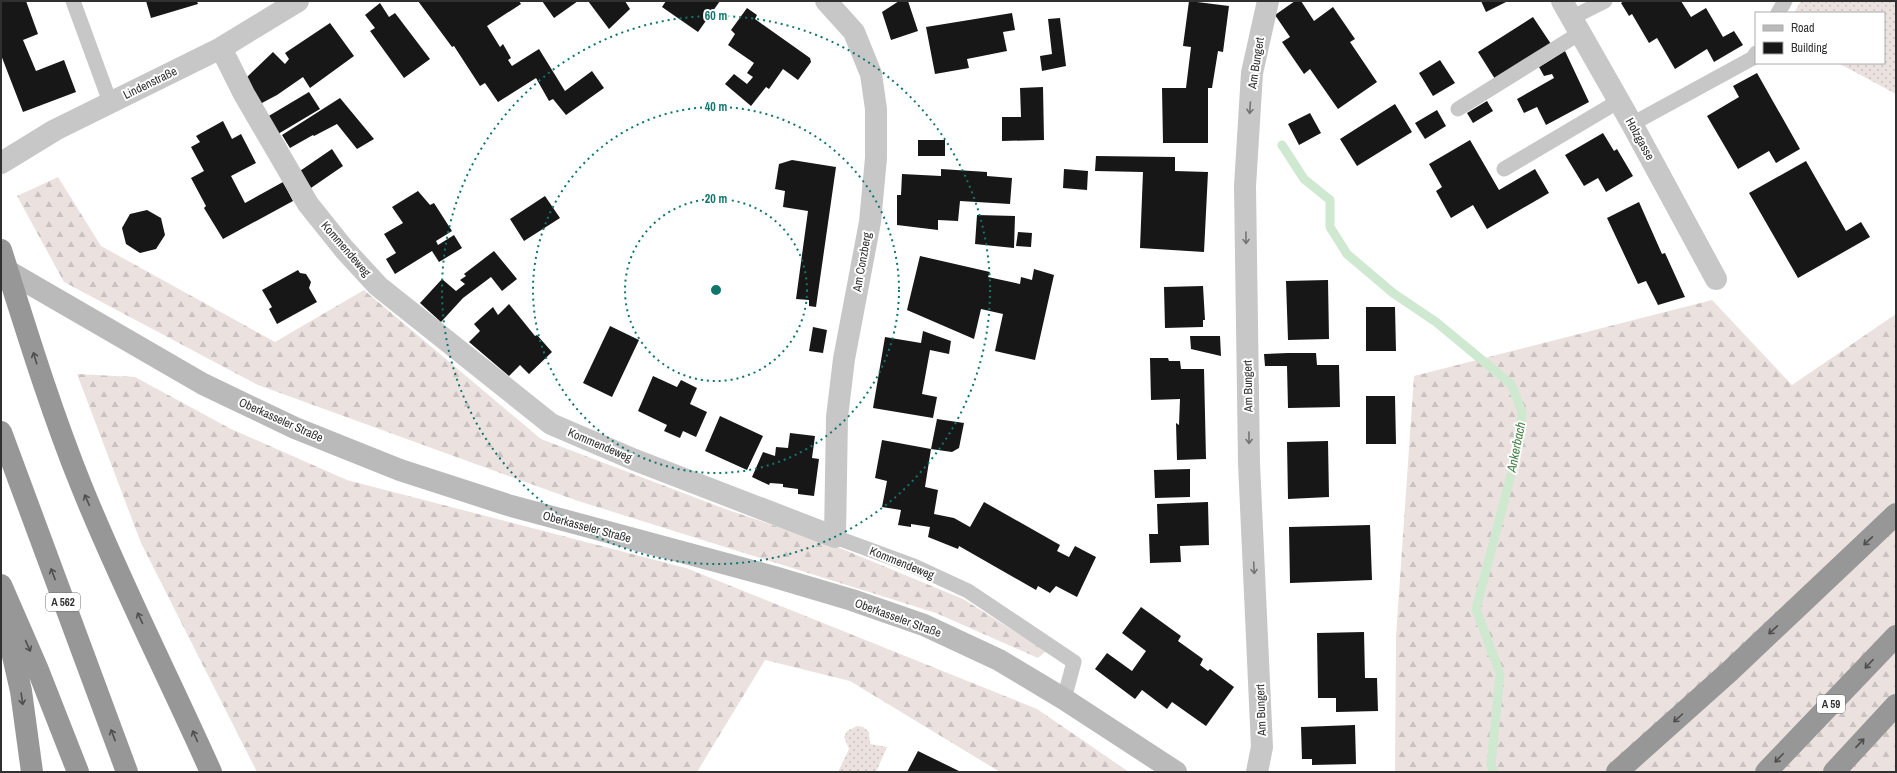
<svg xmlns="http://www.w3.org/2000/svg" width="1897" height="773" viewBox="0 0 1897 773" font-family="'Archivo Narrow',sans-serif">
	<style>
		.grass { fill: url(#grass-dots) }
		.forest { fill: url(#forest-firs) }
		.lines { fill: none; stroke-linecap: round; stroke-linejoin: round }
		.stream { stroke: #cfe8d0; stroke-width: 9 }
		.building { fill: #171717 }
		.lane { stroke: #c7c7c7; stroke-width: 15 }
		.street { stroke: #c7c7c7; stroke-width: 22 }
		.secondary { stroke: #bababa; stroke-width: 22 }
		.highway { stroke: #979797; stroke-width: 22 }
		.oneway { stroke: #747474 }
		.oneway2 { stroke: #4f4f4f }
		.ring { fill: none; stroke: #0f766e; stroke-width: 2; stroke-dasharray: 2 4 }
		.labels { text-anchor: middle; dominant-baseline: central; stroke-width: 4; stroke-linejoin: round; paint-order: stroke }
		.shield { fill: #fff; stroke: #6e6e6e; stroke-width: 1 }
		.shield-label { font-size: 11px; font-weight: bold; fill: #303030 }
		.street-label { font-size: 12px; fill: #303030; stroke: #fff }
		.water-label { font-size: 13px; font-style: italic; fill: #458348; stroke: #fff }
		.centre { fill: #0f766e; stroke: #fff; stroke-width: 2 }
		.ring-label { font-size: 12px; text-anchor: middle; font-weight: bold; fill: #0f766e; stroke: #fff; stroke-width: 4; stroke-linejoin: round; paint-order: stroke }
	</style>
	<defs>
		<pattern id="grass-dots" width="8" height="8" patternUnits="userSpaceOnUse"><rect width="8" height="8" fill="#ebe2e0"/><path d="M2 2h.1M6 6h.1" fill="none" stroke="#cac2c0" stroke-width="1.8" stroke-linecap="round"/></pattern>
		<pattern id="forest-firs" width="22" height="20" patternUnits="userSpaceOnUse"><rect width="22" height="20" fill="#ebe2e0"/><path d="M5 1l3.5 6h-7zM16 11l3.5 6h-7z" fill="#cac2c0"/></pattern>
	</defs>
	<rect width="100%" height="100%" fill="#fff"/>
	<path class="grass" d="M1801,1H1896V94L1838,63H1884V13H1794Z
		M857,726L863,727L869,732L870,744L887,747L876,772H838L849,749L844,737L847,731Z"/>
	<path class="forest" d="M58,177L101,246L275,342L364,290L541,439L728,510L835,546L963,599L1046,651L1038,658L936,613L575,500L258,385L64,282L17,196Z
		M1712,300L1792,385L1896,314V772H1395L1396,636L1414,376Z
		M77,374L135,377L231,429L347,480L686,568L1037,709L1129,772H1000L850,681L765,660L697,772H257L141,543Z"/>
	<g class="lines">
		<path class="stream" d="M1282,145L1304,179L1330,200V227L1347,254L1393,293L1436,322L1511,384L1522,412L1519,444L1476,609L1500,674L1491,765L1494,772"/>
	</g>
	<path class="building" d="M1,1H26L38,34L23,40L36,71L64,60L76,92L23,112L1,55Z
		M146,1H197L198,4L151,18Z
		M418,1H519L521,4L487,26L500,47L503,44L511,58L508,60L512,66L539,49L565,91L592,71L604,88L566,115L553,99L549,101L536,78L498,102L485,83L480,86L454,46L452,47Z
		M542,1H578L554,18Z
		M588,1H625L630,9L609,29Z
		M666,1H720L698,32L662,7Z
		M899,1H908L918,31L891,40L882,12Z
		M1189,1L1229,6L1223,52L1218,51L1212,88H1208V143H1163L1162,88H1186L1191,47L1183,46Z
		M1295,1H1301L1314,21L1333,7L1355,39L1350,42L1377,82L1338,109L1310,69L1304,74L1282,42L1290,37L1275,15Z
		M1481,1H1508L1486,12Z
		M1624,1H1681L1691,17L1706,8L1723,37L1734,31L1743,45L1714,62L1707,49L1675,69L1657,38L1649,43L1632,14L1629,16L1621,3Z
		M380,3L389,17L395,13L430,59L404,78L370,31L375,28L365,15Z
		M747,8L757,15L755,19L810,58L811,62L798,80L783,69L769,89L766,87L751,106L725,84L734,74L747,84L753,77L747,73L754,63L728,45L735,34L731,30Z
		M1012,13L1015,30L1003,32L1007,51L967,59L969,68L935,74L926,27Z
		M1533,17L1551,44L1495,79L1478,52Z
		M1060,18L1066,66L1042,71L1040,56L1052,54L1048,19Z
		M330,23L354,56L310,88L303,77L277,95L260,104L246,78L273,52L285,64L289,59L285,53Z
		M1565,51L1589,102L1546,125L1537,107L1524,113L1517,99L1554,78L1552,74L1544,76L1539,67Z
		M1440,60L1455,83L1433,96L1419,73Z
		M1757,73L1800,149L1776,163L1769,151L1738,169L1707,116L1739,97L1733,86Z
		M1043,87L1044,140L1002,141V117H1021L1020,88Z
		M309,92L320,109L278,134L267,117Z
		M340,98L374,139L357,149L337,124L314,136L313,135L290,148L282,135Z
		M1487,101L1493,111L1473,123L1467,113Z
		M1395,104L1412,132L1357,166L1340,139Z
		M1437,110L1446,126L1425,139L1415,123Z
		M1310,113L1321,133L1299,145L1288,124Z
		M223,121L232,139L241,134L256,163L231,176L245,203L283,182L293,201L223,239L204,208L206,206L191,178L204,171L191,147L200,142L196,136Z
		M1603,133L1614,151L1617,149L1633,176L1606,192L1598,178L1584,186L1565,155Z
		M918,140H945V156H918Z
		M1470,140L1499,190L1535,169L1549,193L1487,229L1473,205L1451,218L1436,191L1442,187L1429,164Z
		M332,149L343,166L308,190L297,173Z
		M1096,156L1175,157V171L1208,172L1204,252L1140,248L1143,172L1095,171Z
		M792,160L836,167L816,307L809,306V300L796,299L808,211L783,207L785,191L775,189L779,164Z
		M1806,161L1846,231L1861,222L1870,237L1798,278L1749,193Z
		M941,169L987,172V176L1012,178L1010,204L960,201L958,221L938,220V230L897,225V195H901L902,174L941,176Z
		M1064,169L1088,171L1087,190L1063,188Z
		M418,191L430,205L434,203L452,231L436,241L438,245L454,235L462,248L439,262L432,251L395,274L386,259L396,253L384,234L403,223L392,207Z
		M545,196L560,218L524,241L510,219Z
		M1639,202L1662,254L1665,253L1685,297L1658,305L1646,281L1638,284L1607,218Z
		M147,210L161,218L165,235L156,249L140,253L126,244L122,228L130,214Z
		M977,215L1015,216L1014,248L975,244Z
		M1018,232L1032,233L1031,247L1016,246Z
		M494,251L517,279L502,291L491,277L463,298L441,322L420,303L442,279L456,291L465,284L460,280L466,276L464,274Z
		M920,256L990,272L988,277L1020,284L1021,277L1032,280L1034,269L1054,275L1035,360L995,351L1003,314L981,309L974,339L907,310Z
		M298,270L300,273L306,274L311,282L309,288L317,302L277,324L269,309L272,307L262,290Z
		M1328,280L1329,339L1288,340L1286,281Z
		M1203,286L1205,320H1203V327L1165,328L1164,287Z
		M509,304L535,336L537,335L552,352L529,374L520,365L509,376L469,342L480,331L474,324L493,307L498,315Z
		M1366,307H1395L1396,351H1366Z
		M610,326L639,340L612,397L583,383Z
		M813,327L827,330L823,353L809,351Z
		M923,331L951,341L949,354L930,350L922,394L937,397L933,418L873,408L885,337L921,343Z
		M1190,336H1220L1221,356L1191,349Z
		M1288,353H1316L1317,365H1339L1340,407L1288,408L1287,366H1265L1264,354Z
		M1150,358H1168L1169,361H1180L1181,369H1204L1206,459L1177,460L1176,423L1179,425L1180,399L1151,400Z
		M653,376L677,387L681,380L697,388L690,404L707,412L696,437L683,431L680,438L664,431L667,425L638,411Z
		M1366,396H1395L1396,444H1366Z
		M720,416L763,436L747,470L705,451Z
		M937,419L964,423L959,448L952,452L931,449L925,487L938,490L934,514L954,518L970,527L984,502L1060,545L1057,551L1069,557L1075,546L1096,557L1077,597L1056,586L1050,593L1038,586L1036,590L959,546L958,549L928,537L930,527L911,524V527L898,525L901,510L882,507L887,481L875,478L882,440L931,449Z
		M790,433L815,436L812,458L819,459L814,496L798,494V489L783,487V484L770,483L769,485L752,477L763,452L775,456L776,447L788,448Z
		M1328,441L1329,497L1288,499L1287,442Z
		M1190,469V497L1155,498L1154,470Z
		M1208,502L1209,545L1180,546L1181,562L1150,563L1149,534H1158L1157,504Z
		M1370,525L1372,580L1290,583L1289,527Z
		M1141,607L1181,636L1178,641L1203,659L1200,665L1208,671L1210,669L1234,687L1206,726L1172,702L1167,709L1142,690L1135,699L1095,669L1107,653L1132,671L1146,651L1122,633Z
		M1364,632L1365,678H1377L1378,711L1336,712V698H1318L1317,633Z
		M1355,725L1356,764L1312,765V759H1302L1301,727Z
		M918,751L961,772H907Z"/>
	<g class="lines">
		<path class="lane" d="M73,1L110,102
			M1778,13L1785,1
			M1571,18L1605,1
			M1458,109L1580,33
			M1632,124L1753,58L1756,53
			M1504,169L1619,101
			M835,537L914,566L968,591L1074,662L1064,699"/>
		<path class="street" d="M1562,1L1632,124L1716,279
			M221,48L244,94L308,204L344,249L378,286L551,424L635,460L835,537L837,417L844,359L870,222L876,158V109L871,74L854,32L826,1
			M1,163L55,130L221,48L298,1
			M1257,772L1262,747L1249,463L1245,186L1252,73L1268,1"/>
		<path class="secondary" d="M1,267L203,384L295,428L400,470L508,505L771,576L852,600L924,625L999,660L1064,699L1176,772"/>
		<path class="highway" d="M1,250C26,329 50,408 81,485C120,582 168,676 211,772
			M1,432L127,772
			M1,585L38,670L78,772
			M5,621L21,691L32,772
			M1617,772L1730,671L1896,514
			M1766,772L1896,636
			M1834,772L1896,705"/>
	</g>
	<defs><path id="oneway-shaft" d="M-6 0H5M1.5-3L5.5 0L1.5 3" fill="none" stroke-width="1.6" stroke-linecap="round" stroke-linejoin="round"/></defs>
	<g class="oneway">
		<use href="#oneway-shaft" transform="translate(1250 108) rotate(94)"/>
		<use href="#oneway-shaft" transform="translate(1246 238) rotate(89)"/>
		<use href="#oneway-shaft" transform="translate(1249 438) rotate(89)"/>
		<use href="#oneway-shaft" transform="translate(1254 568) rotate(87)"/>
	</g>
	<g class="oneway2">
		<use href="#oneway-shaft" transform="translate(35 358) rotate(-107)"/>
		<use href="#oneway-shaft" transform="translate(87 500) rotate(-114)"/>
		<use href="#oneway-shaft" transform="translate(1868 541) rotate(137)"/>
		<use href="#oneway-shaft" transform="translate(53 574) rotate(-111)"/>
		<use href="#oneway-shaft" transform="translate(140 618) rotate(-115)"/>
		<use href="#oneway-shaft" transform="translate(1773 630) rotate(137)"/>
		<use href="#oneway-shaft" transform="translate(28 646) rotate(66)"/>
		<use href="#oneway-shaft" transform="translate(1869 664) rotate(133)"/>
		<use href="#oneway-shaft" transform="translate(22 699) rotate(82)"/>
		<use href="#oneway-shaft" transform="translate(1678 718) rotate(138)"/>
		<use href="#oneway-shaft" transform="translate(113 735) rotate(-111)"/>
		<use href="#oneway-shaft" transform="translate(195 736) rotate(-114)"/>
		<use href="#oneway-shaft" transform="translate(1860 743) rotate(-47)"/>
		<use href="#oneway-shaft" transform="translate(1779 758) rotate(134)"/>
	</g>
	<g class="ring">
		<circle cx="716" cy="290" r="91"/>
		<circle cx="716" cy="290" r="183"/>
		<circle cx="716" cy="290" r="274"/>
	</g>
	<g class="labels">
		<g class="shield">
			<rect x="46" y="593" width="34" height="18" rx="3"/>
			<rect x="1817" y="695" width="28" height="18" rx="3"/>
		</g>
		<g class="shield-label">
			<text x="63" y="602">A 562</text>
			<text x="1831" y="704">A 59</text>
		</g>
		<g class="street-label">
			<text transform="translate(1256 63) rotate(-81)">Am Bungert</text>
			<text transform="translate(150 83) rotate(-26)">Lindenstraße</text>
			<text transform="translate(1640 139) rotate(61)">Holzgasse</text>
			<text transform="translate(346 249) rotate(49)">Kommendeweg</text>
			<text transform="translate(862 262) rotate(-80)">Am Conzberg</text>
			<text transform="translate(1248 386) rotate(-91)">Am Bungert</text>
			<text transform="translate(281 420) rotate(24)">Oberkasseler Straße</text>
			<text transform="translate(600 445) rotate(23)">Kommendeweg</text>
			<text transform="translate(587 527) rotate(15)">Oberkasseler Straße</text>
			<text transform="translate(902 563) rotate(22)">Kommendeweg</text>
			<text transform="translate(898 618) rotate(20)">Oberkasseler Straße</text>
			<text transform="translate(1261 710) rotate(-92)">Am Bungert</text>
		</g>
		<g class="water-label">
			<text transform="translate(1516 447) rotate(-79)">Ankerbach</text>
		</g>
	</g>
	<circle cx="716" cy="290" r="6" class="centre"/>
	<g class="ring-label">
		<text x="716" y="20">60 m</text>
		<text x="716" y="111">40 m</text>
		<text x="716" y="203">20 m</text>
	</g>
	<rect width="1897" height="773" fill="none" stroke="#303030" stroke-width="4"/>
	<rect x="1755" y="12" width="130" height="52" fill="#ffffff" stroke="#acacac"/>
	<rect x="1763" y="25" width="20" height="6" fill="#bababa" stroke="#acacac"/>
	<text x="1791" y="32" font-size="12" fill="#303030">Road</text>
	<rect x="1763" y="42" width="20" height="12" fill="#171717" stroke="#acacac"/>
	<text x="1791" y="52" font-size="12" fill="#303030">Building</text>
</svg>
